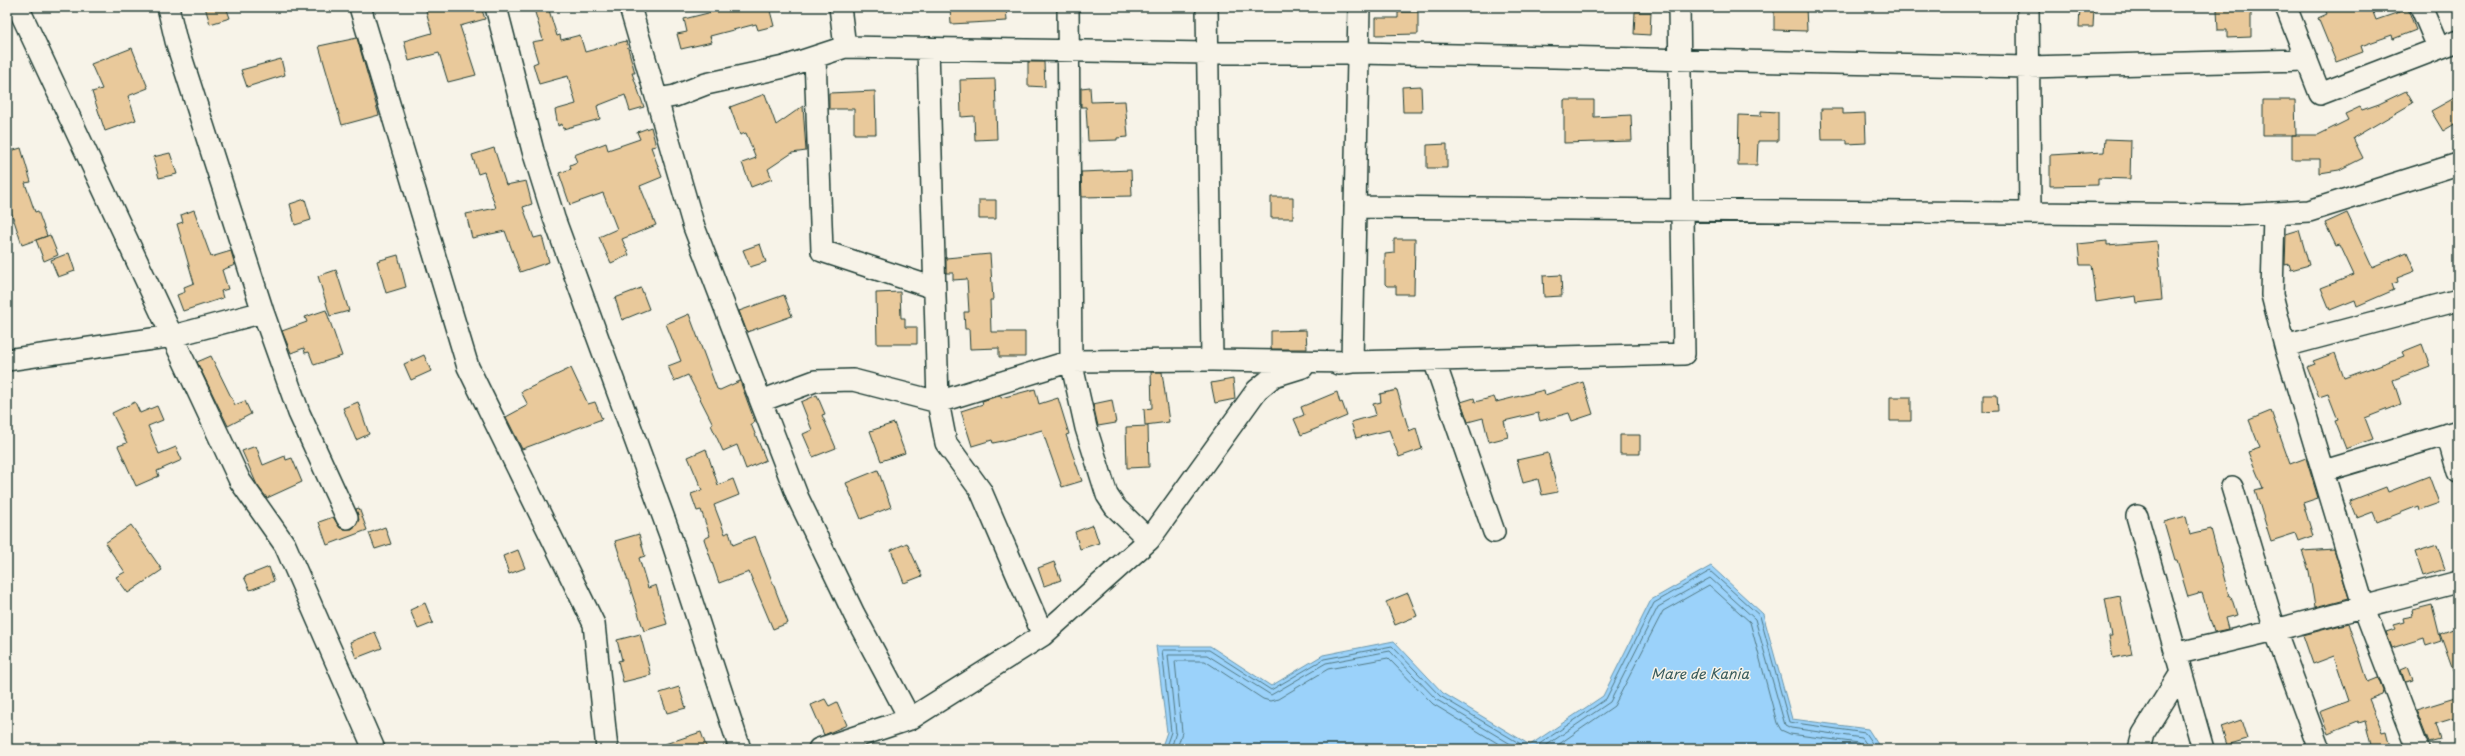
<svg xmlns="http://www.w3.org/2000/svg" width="2465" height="756" viewBox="0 0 2465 756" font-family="'Playpen Sans',sans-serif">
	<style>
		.water { fill: #9bd2fa; stroke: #6996ab }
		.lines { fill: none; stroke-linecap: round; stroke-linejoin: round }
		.shore { stroke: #517983; stroke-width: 1 }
		.building { fill: #e9c99b; stroke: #1f3d34 }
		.minor-casing { stroke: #1f3d34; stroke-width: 24 }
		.minor { stroke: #f7f3e8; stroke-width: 21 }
		.labels { text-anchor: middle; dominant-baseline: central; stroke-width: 3; stroke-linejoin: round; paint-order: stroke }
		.water-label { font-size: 14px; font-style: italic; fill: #385b5c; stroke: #f7f3e8 }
	</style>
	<rect width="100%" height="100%" fill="#f7f3e8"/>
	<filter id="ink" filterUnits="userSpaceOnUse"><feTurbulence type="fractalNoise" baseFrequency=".025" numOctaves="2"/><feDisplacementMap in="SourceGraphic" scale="8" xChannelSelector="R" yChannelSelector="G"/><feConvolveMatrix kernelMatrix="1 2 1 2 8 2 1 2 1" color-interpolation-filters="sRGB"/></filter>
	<g filter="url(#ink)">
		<path class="water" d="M1711,566L1763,614L1792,719L1868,729L1881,749H1161L1167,732L1156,646H1210L1271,686L1323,655L1394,641L1443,693L1530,745L1603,696L1651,600Z"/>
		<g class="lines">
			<path class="shore" d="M1165,749L1171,732L1162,650H1209L1271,690L1324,659L1392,646L1440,696L1529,749
				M1171,749L1176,732L1168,655H1207L1271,695L1326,663L1390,651L1437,700L1519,749
				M1177,749L1182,732L1175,661H1205L1263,699L1270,701L1278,699L1328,669L1388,658L1433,704L1507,749
				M1532,749L1606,699L1654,603L1710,571L1760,616L1789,722L1865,733L1876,749
				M1541,749L1610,702L1658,607L1710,578L1755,619L1785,725L1791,728L1862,738L1870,749
				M1552,749L1614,706L1663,611L1709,585L1750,622L1777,723L1781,730L1790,734L1859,743L1863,749"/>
		</g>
		<path class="building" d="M205,7H226L230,18L210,24Z
			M425,7H481L485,19L460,26L476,75L448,82L439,53L409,61L404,41L432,33Z
			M543,7H548L557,36L560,35L561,40L580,35L585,52L626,41L635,73H632L644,107L630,111L625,95L597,106L600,119L563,129L562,124L558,126L555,110L576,104L568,76L539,84L533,64L538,62L532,42L543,40L534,9Z
			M732,7H769L774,26L758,30L756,24L710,36L712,42L681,49L677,34L687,32L684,19Z
			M950,7H1006L1007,21L951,24Z
			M1774,7H1806L1807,31L1774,30Z
			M2080,7H2094L2093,27H2079Z
			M2324,7H2371L2376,20L2408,9L2416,30L2393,39L2392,35L2361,46L2363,52L2336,62L2318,18L2327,14Z
			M2251,8V37L2227,38V30H2218L2217,9Z
			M1398,12H1418V34L1376,35V18H1398Z
			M1635,12H1651L1650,35L1634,34Z
			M357,38L379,115L342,125L319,46Z
			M132,48L148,88L128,96L136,120L105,131L92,92L102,89L91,64Z
			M281,59L285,75L247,87L241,70Z
			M1028,62H1044L1045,87L1028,86Z
			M995,79L997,139L975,140L974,116L961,117L960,80Z
			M1421,86L1422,112H1403L1402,87Z
			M1090,87L1091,102L1125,101L1128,137L1117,138V140L1088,141L1086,107H1081V88Z
			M875,91L876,134H854V109H829V93Z
			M2406,91L2413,103L2353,138L2363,158L2339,170L2320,173V159H2292V135H2318L2348,120L2345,114L2360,107L2362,110L2379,104Z
			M765,94L776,125L803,106L806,151L792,153L768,169L772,179L751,187L742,163L756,158L746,133L740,135L730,107Z
			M2458,96V122L2443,131L2431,111Z
			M1564,100H1594V117L1631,115L1632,141L1564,143Z
			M2263,100H2295L2296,135H2263Z
			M1821,109H1843V114L1865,113L1866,143L1847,144V140H1822Z
			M1761,111L1778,112V141H1758L1757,165H1738L1739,115L1761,116Z
			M651,127L656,146L651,147L662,177L640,186L656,225L622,239L629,255L611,263L599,237L617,229L603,193L570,205L559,173L571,169L570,165L577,162L574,155L606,143L608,150L640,139L637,132Z
			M2105,139L2131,140L2130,179L2098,178V185L2050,186V155L2104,152Z
			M1447,144V168H1427V145Z
			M21,148L31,182L25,183L35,212L38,211L47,236L22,245L7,199V194L11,192L7,178V152Z
			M494,148L506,185L526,181L532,204L523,207L534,238L542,236L549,262L520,272L505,231L472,238L466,214L496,208L484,172L478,174L472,155Z
			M170,153L177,174L159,178L153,157Z
			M1131,170L1132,196L1082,197L1081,172Z
			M1271,197H1293V218H1271Z
			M305,199L311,220L295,225L290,204Z
			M979,200H996V219H979Z
			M194,210L211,257L231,251L235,265L222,270L228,289L221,291L223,298L183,311L177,295L185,292L184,287L194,283L177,224L183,222L181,215Z
			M2347,213L2372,267L2407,252L2415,271L2397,278L2398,282L2392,284L2394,290L2357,306L2355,300L2330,310L2321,288L2354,275L2340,245L2336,246L2325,223Z
			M2299,230L2309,265L2291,270L2289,264L2285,265L2286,234Z
			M50,235L58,255L44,261L36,240Z
			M1394,239H1415L1414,294H1396V286H1387L1385,284V254L1394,253Z
			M2107,241V245L2157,241L2162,300L2137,303L2136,296L2096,302L2091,265H2080L2078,244Z
			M760,244L766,262L750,267L743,250Z
			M69,253L75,271L58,277L51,260Z
			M990,254L993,300H990L991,332H1025V357H999V348L970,349L969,329H965L964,312H969L967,279L953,280V273H946V258Z
			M398,255L406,287L386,293L377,261Z
			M336,270L349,311L330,316L318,276Z
			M1561,275L1562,296L1544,297L1543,276Z
			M641,288L649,309L622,320L615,298Z
			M900,292L901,318H905V327H917V344H877L876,293Z
			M784,295L792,316L747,332L739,311Z
			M326,310L342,356L314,365L309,352L305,353L304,348L291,353L282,331L307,322L305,317Z
			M689,314L717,389L720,390L740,381L755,422L751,424L766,460L746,469L737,445L723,451L711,425L713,424L688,375L674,381L668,366L681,361L666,324Z
			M1306,330L1307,349H1271V331Z
			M2422,344L2430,366L2393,380L2401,404L2365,418L2373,439L2346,449L2335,421L2338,420L2328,394L2319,397L2307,367L2315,364L2313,361L2335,353L2344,378L2404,356L2402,352Z
			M424,355L431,371L411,380L404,364Z
			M211,356L235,405L245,401L251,414L228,426L197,362Z
			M571,368L588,404L595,402L602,419L522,449L506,417L528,405L521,392Z
			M1151,372H1162L1169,422L1145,425L1144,409L1152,408Z
			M1233,379L1235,399L1215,403L1211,383Z
			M1583,382L1593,414L1572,421L1569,413L1540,421L1538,413L1504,421L1508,437L1489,442L1483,418L1468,422L1461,402L1474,398L1475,402L1494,397L1496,402L1544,390L1545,395Z
			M1035,389L1039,404L1058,398L1069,434L1066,435L1082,481L1062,487L1042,430L1003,441L993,443L992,440L972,446L961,411L983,404L982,401L995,397L1001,396V398Z
			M1397,390L1409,431L1416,428L1422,449L1399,457L1389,430L1356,438L1351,422L1376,415L1373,404L1381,402L1380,394Z
			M1337,392L1340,403L1342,402L1347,416L1301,435L1294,419L1304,415L1301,407Z
			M817,395L825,414L822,415L836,448L813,457L803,434L812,430L801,402Z
			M1983,395H1997L1998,411L1983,412Z
			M1890,397H1911V421H1890Z
			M1112,400L1116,423L1098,426L1093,404Z
			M135,402L140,413L157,406L163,420L148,426L159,454L176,447L182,460L157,471L159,476L136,486L118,446L127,443L112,413Z
			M358,402L369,434L356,440L343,408Z
			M2271,411L2290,464L2306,458L2318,498L2303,503L2313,536L2299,541L2296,533L2271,541L2255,490L2263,488L2248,452L2260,448L2249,420Z
			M894,423L905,453L881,461L870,431Z
			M1148,426L1149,467L1127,468L1126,427Z
			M1620,435H1640V454H1620Z
			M256,446L263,465L285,456L286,460L292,458L302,482L267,498L257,485L242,451Z
			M706,449L718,485L733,479L739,495L714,505L725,534L729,532L733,545L755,536L788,623L773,629L749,572L719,583L704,539L710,536L701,510L697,511L691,494L702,490L688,457Z
			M1548,453L1558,492L1542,495L1538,479L1523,483L1517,460Z
			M878,470L891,507L861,519L846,483Z
			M2429,476L2439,503L2419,510L2418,506L2377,522L2373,512L2357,518L2350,501L2386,487L2388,492Z
			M359,508L367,530L327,545L319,522L333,517L340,528L352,529L359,520L356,509Z
			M2186,516L2190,534L2211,529L2229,596H2231L2237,615L2225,618L2228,629L2214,632L2202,593L2188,597L2177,560H2175L2164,522Z
			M131,525L162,570L128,593L116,577L125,572L105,543Z
			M1093,525L1099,543L1080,549L1075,532Z
			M385,527L391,544L375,549L369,533Z
			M639,534L645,556L639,558L648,588L656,585L667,624L644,631L615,541Z
			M907,543L922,576L904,583L891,550Z
			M2437,545L2445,569L2423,576L2415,552Z
			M2334,549L2349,598L2315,607L2309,571L2302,551Z
			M518,550L525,568L509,574L503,556Z
			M1054,562L1061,580L1044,586L1038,568Z
			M269,567L274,581L250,590L244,577Z
			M1408,593L1417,616L1395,625L1386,602Z
			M2120,596L2132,654L2113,658L2109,636H2112L2105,599Z
			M425,603L433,623L418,629L410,610Z
			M2432,605L2441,641L2426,646L2424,638L2392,648L2386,632L2395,629L2393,625L2404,622L2403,618L2413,616L2412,610Z
			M2349,623L2368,682L2378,678L2383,691L2382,694L2369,699L2382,732L2386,731L2390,747L2372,749L2365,721L2359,723L2358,721L2328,733L2320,712L2349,701L2334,656L2313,664L2303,635Z
			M2458,627V679H2456L2440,634Z
			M375,632L382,648L356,658L350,642Z
			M640,634L651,675L623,682L618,661L622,660L617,640Z
			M2408,667L2413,680L2405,682L2401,670Z
			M679,687L686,708L667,713L660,693Z
			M2458,697V717L2435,724L2440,740L2429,743L2416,710Z
			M825,699L829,706L837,702L847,725L824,735L811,705Z
			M2241,720L2247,739L2227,745L2221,727Z
			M701,732L707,749H657L656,747Z"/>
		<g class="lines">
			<g class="minor-casing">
				<path id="minor" d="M18,7L240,481L285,545L374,749
					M168,7L176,41L263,312L299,413L347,518
					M360,7L468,367L594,624L607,749
					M496,7L533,151L554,218L670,535L740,749
					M630,7L694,227L798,498L854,614L910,719L819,749
					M840,7L845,47
					M1207,7L1212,360
					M2028,7L2030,213
					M2286,7L2320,94L2458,41
					M2421,7L2438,47
					M928,48L938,402L946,443L981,491L1043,635
					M815,57L822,251L934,288
					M657,99L675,96L706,84L784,67L845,47L1207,53H1358L2028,67L2307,60
					M1355,207L2238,215L2309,211L2458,164
					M2274,213L2272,295L2285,346L2364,608L2418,749
					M2285,346L2458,300
					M7,360L173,336L263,312
					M1434,360L1494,532
					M1338,364L1352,362L1359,7
					M761,401L815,381L853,380L938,402L1071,361L1212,360L1352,362L1684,354L1679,7
					M2447,434L2458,472
					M2324,471L2458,431
					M2232,487L2275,630L2319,749
					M2137,516L2203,749
					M1149,540L1257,390L1274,376L1303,367
					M2175,654L2275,630L2458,582
					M910,719L1043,635L1149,540L1115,507L1107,495L1086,428L1071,361L1068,7
					M2139,749L2143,734L2181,673"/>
			</g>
			<use href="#minor" class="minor"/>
		</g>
	</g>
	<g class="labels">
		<g class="water-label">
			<text x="1700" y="673">Mare de Kania</text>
		</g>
	</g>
	<rect width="2465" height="756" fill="none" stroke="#f7f3e8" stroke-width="24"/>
	<rect x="12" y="12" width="2441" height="732" fill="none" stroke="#1f3d34" stroke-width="1.5" filter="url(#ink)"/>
</svg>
